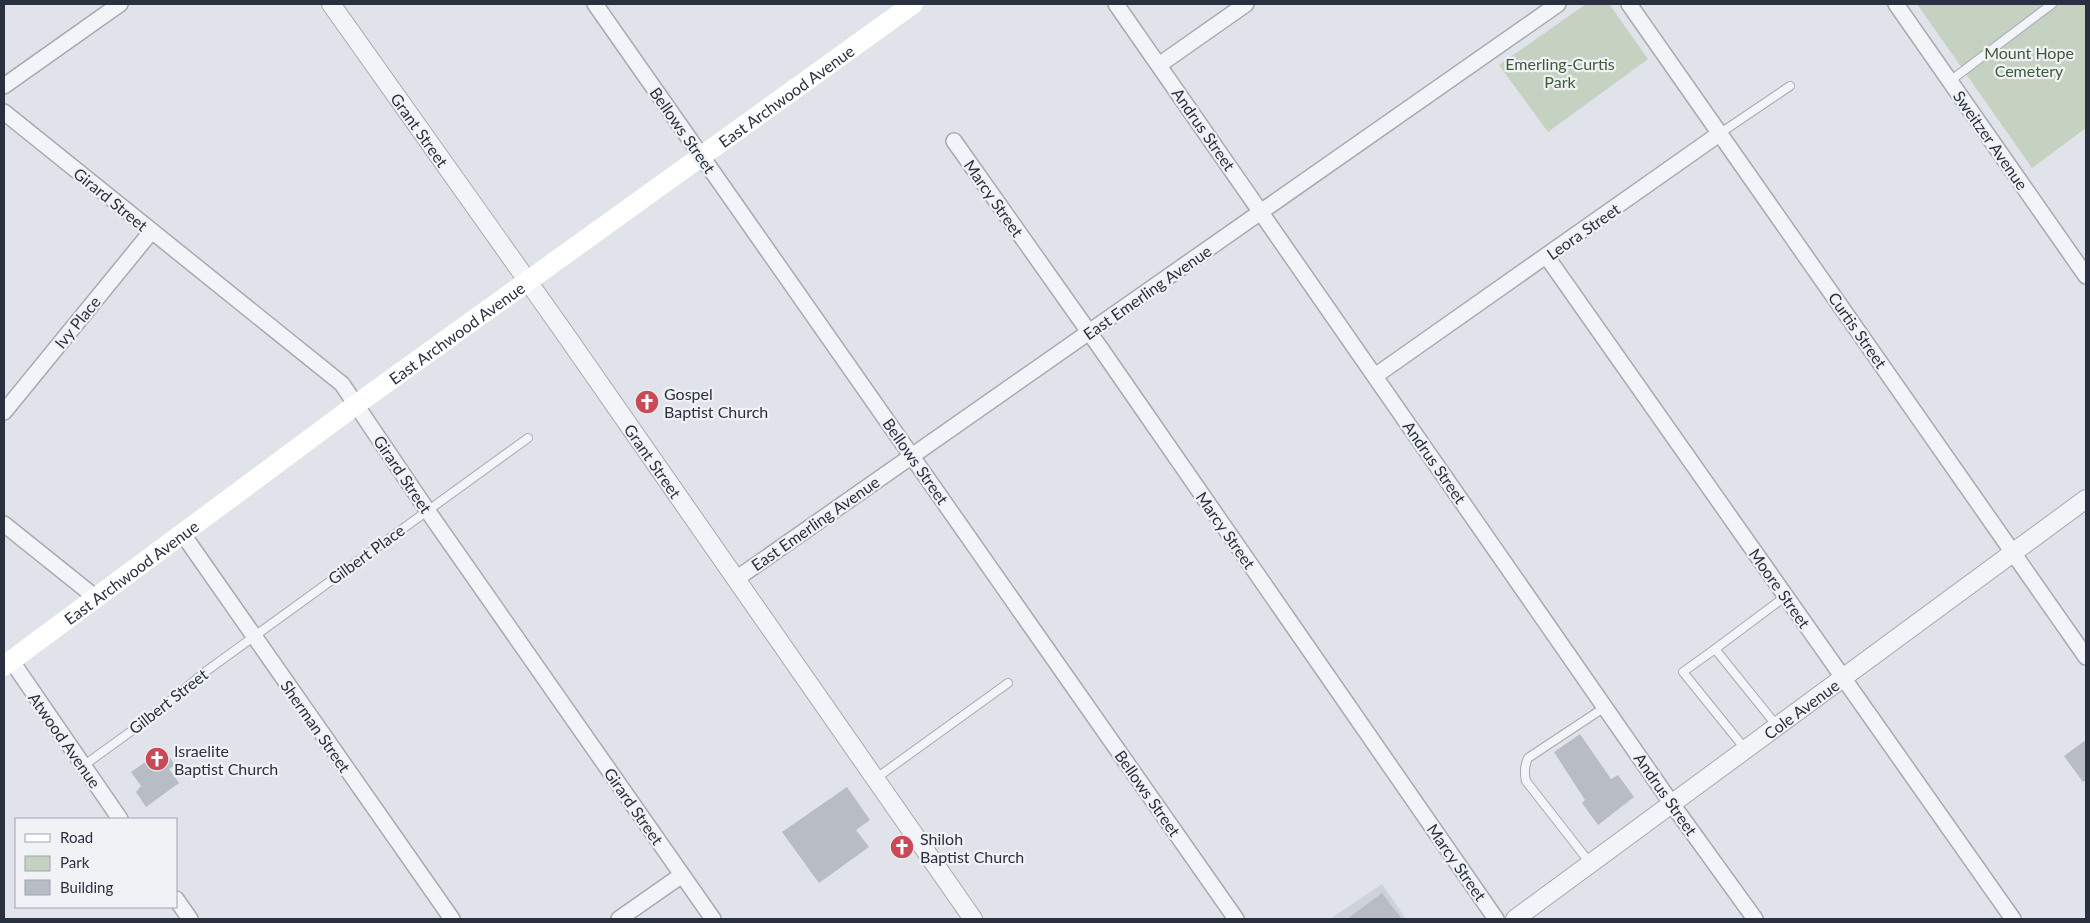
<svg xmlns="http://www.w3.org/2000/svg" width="2090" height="923" viewBox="0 0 2090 923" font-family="Lato,sans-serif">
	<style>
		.built { fill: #ced2db }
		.green { fill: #c5d2c2 }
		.building { fill: #b8bcc5 }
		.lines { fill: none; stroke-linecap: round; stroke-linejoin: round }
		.service-casing { stroke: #a5aab3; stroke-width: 10 }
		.minor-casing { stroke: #a5aab3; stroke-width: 18 }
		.tertiary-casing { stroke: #a5aab3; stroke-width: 20 }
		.service { stroke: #f3f4f7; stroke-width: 8 }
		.minor { stroke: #f3f4f7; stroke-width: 15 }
		.tertiary { stroke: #f3f4f7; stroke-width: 18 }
		.secondary { stroke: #fff; stroke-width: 20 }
		.labels { text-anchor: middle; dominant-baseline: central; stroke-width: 4.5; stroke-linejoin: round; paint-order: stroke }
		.park-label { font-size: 16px; fill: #3c5b37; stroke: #f0f2f6 }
		.street-label { font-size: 16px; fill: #293040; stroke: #f0f2f6 }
		.poi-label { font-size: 16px; fill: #293040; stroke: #f0f2f6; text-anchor: start }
	</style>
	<rect width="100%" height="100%" fill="#e0e3e9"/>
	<path class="built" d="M1382,884L1406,919H1330Z"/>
	<path class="green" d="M1586,4H1609L1648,59L1548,132L1499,65Z
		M1917,4H2086V128L2032,168Z"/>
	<path class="building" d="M1580,734L1611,779L1618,775L1634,797L1598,825L1582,803L1585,800L1554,752Z
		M2086,740V780L2083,782L2064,756Z
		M164,749L175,765L169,769L179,783L146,807L136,792L141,786L131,772Z
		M847,787L870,820L856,830L869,847L819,883L782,832Z
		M1382,893L1402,919H1347Z"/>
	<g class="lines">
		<g class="service-casing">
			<path id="service" d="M1950,81L2052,4
				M1719,134L1790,86
				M1715,649L1683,672L1746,750
				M1777,726L1715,649L1786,596
				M83,766L148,719L205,672L528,438
				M875,779L1008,683
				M1590,863L1526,781C1524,773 1524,767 1528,758L1605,707"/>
		</g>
		<g class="minor-casing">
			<path id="minor" d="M595,4L1236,919
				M1116,4L1672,804L1755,919
				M1629,4L2086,657
				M1896,4L2086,276
				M1159,65L1246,4
				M4,86L120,4
				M4,112L342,384L427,510L713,919
				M954,141L1101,349L1496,919
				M1547,257L2013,919
				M1375,376L1719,134
				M4,412L151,232
				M4,524L95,597
				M182,533L452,919
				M736,579L1558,4
				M11,660L120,819
				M176,899L190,919
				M619,919L682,875"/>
		</g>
		<g class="tertiary-casing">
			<g id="tertiary">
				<path id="s1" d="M331,4L561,328L973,919"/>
				<path id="s2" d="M1515,919L2086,499"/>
			</g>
		</g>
		<use href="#service" class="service"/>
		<use href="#minor" class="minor"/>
		<use href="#tertiary" class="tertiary"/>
		<path class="secondary" id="s3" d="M4,666L357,404L913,4"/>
	</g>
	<defs>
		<g id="church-disc" transform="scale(1.25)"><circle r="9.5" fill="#cb4856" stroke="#f0f2f6"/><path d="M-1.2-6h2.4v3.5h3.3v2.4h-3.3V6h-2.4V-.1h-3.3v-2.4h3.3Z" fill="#fff"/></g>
	</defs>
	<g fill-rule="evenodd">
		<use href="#church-disc" x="647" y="402"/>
		<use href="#church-disc" x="157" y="759"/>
		<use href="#church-disc" x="902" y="847"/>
	</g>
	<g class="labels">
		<g class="park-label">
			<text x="2029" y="52">Mount Hope<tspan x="2029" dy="18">Cemetery</tspan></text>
			<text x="1560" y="63">Emerling-Curtis<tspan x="1560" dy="18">Park</tspan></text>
		</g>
		<g class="street-label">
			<text stroke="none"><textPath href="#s3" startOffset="968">East Archwood Avenue</textPath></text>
			<text transform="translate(1204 129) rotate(55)">Andrus Street</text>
			<text stroke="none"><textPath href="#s1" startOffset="154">Grant Street</textPath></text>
			<text transform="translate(683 130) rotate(55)">Bellows Street</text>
			<text transform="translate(1991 140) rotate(55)">Sweitzer Avenue</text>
			<text transform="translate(994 198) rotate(55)">Marcy Street</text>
			<text transform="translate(111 199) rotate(39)">Girard Street</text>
			<text transform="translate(1583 231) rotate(-35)">Leora Street</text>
			<text transform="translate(1147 292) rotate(-35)">East Emerling Avenue</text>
			<text transform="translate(77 322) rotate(-51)">Ivy Place</text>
			<text transform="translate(1858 330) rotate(55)">Curtis Street</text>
			<text stroke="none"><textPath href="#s3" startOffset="562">East Archwood Avenue</textPath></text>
			<text stroke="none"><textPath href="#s1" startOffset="559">Grant Street</textPath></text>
			<text transform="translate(916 461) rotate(55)">Bellows Street</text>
			<text transform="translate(1435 462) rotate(55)">Andrus Street</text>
			<text transform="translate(403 474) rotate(56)">Girard Street</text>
			<text transform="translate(815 523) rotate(-35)">East Emerling Avenue</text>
			<text transform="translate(1226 530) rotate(55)">Marcy Street</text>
			<text transform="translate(366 554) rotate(-36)">Gilbert Place</text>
			<text stroke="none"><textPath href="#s3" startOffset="158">East Archwood Avenue</textPath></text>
			<text transform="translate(1780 588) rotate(55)">Moore Street</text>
			<text transform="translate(168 701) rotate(-38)">Gilbert Street</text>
			<text stroke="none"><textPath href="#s2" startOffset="355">Cole Avenue</textPath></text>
			<text transform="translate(316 726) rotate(55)">Sherman Street</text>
			<text transform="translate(65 740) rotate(55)">Atwood Avenue</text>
			<text transform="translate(1148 793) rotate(55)">Bellows Street</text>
			<text transform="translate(1666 794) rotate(55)">Andrus Street</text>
			<text transform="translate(634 806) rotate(55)">Girard Street</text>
			<text transform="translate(1457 862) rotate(55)">Marcy Street</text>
		</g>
		<g class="poi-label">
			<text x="664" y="393">Gospel<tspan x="664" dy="18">Baptist Church</tspan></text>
			<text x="174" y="750">Israelite<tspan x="174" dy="18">Baptist Church</tspan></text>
			<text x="920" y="838">Shiloh<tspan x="920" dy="18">Baptist Church</tspan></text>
		</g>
	</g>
	<rect width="2090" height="923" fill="none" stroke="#293040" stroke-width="10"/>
	<rect x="15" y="818" width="162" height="90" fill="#f0f2f6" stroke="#a0a4ad"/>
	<rect x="25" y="834" width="25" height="8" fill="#ffffff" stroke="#a0a4ad"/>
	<text x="60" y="843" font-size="15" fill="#293040">Road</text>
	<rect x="25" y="856" width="25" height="15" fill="#c5d2c2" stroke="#a0a4ad"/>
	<text x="60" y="868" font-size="15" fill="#293040">Park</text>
	<rect x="25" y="880" width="25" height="15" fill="#b8bcc5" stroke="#a0a4ad"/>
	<text x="60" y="893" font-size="15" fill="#293040">Building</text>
</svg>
